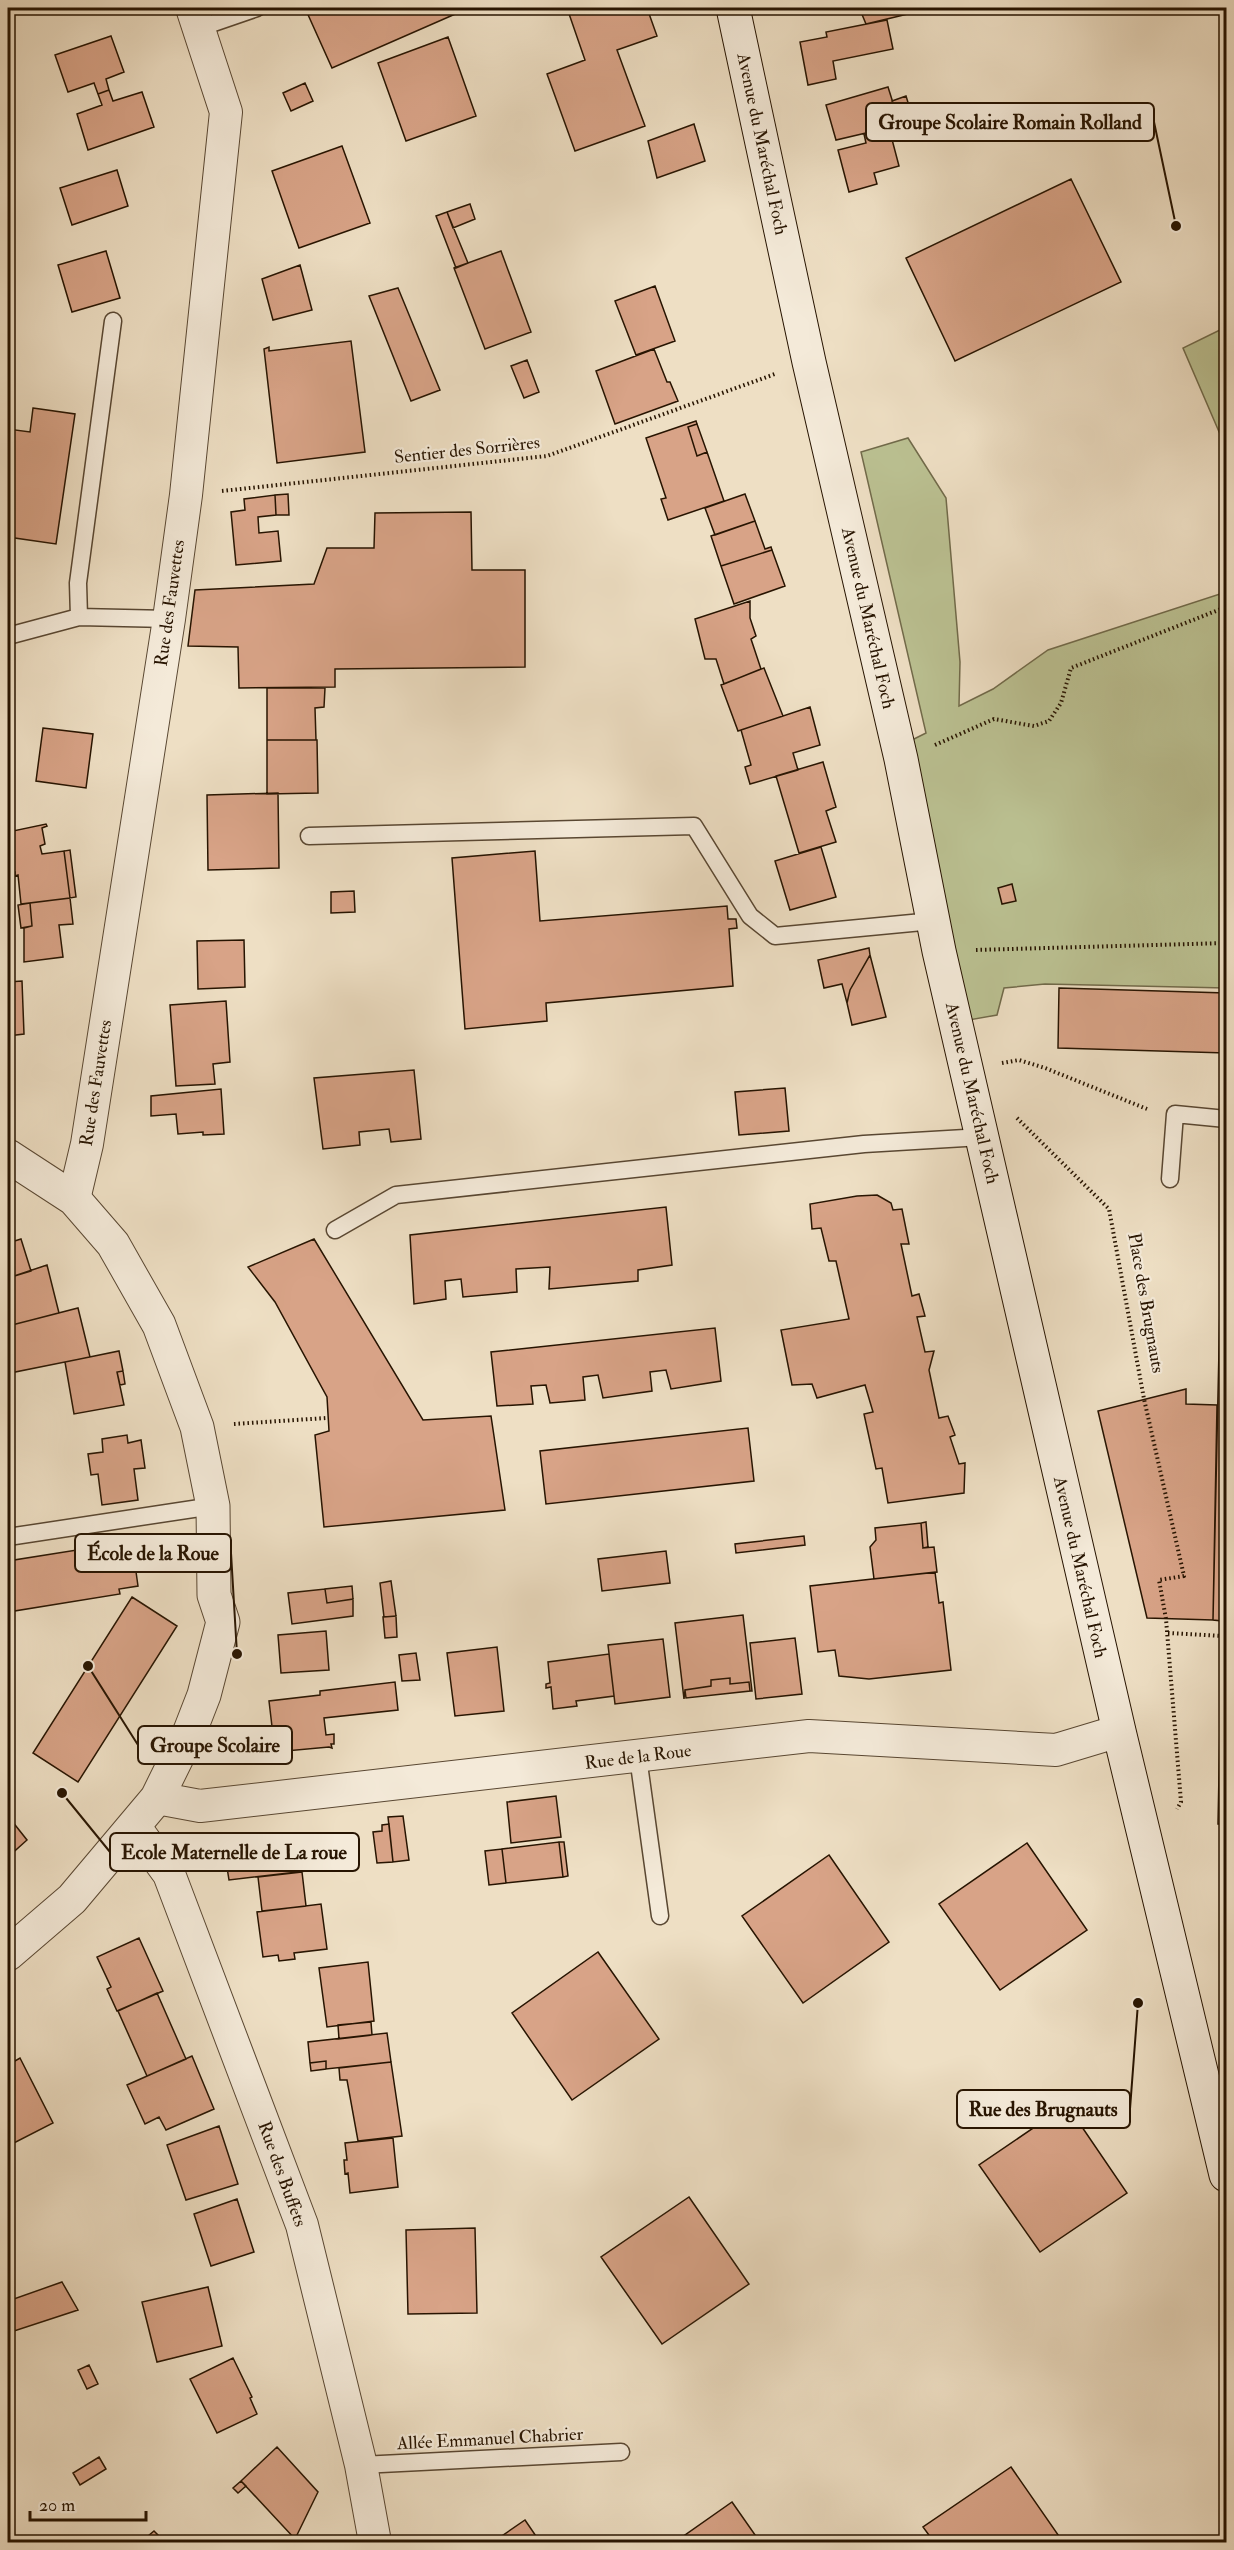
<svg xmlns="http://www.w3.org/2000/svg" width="1234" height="2550" viewBox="0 0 1234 2550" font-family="'IM FELL Double Pica',serif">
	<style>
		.green { fill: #bbc192; stroke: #716a4a; stroke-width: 1.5 }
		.building { fill: #d8a387; stroke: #271401; stroke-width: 1.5 }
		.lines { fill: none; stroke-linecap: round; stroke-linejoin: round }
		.service-casing { stroke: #594732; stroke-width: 19 }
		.minor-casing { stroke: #594732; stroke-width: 34 }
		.tertiary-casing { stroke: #594732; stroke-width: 35 }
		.secondary-casing { stroke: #271401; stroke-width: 35 }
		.path { stroke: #271401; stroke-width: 4; stroke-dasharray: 1.5 3; stroke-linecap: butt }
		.service { stroke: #f4ead9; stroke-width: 16 }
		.minor { stroke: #f4ead9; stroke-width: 32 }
		.tertiary { stroke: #f4ead9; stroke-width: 33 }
		.secondary { stroke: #f4ead9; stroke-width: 33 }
		.labels { text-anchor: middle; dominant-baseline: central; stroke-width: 4.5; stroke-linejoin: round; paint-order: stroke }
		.street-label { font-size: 18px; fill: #271401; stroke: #f4ead9 }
		.leader { fill: none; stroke: #271401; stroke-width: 2 }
		.callout-dot { fill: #271401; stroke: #f4ead9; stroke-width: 2 }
		.callout { fill: #f4ead9; stroke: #271401; stroke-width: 2 }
		.callout-label { font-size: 20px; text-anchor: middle; font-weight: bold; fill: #271401 }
	</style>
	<rect width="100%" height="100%" fill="#eedfc4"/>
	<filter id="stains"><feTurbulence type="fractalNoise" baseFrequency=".00333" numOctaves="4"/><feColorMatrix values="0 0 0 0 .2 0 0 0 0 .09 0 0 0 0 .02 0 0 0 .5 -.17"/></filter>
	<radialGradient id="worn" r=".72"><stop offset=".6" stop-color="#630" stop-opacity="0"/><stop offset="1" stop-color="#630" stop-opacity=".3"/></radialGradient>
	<path class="green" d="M1226,327V448L1183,348Z
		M908,438L946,498L960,662L959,706L993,689L1048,650L1226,592V988L1045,984L1004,988L997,1015L969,1020L912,740L926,733L861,452Z"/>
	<path class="building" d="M305,8H469L332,68Z
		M567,8H647L657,36L617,50L645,126L575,151L547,74L585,60Z
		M874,8H910L912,13L866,24L861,12Z
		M887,20L893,49L833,61L836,79L808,85L800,42L827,37L826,32Z
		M111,36L124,72L106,79L109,90L98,94L94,83L68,92L55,55Z
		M448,37L476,116L406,141L378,63Z
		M305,83L313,101L291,111L283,93Z
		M888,87L900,125L836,140L826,105Z
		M109,90L113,101L142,92L154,127L88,150L77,114L102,105L98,94Z
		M906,96L914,122L900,125L892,101Z
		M694,124L705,161L657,178L648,141Z
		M889,128L899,166L874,173L877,184L849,192L838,150L866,143L864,134Z
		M342,146L370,223L299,248L272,171Z
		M117,170L128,206L72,225L60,188Z
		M1071,179L1121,282L955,361L906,258Z
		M470,204L475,219L453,228L447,212Z
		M447,212L468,263L456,268L436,216Z
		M106,251L120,298L72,312L58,265Z
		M501,251L531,332L485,349L454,268Z
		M300,265L312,310L273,320L262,279Z
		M655,286L675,341L636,355L615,301Z
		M398,288L440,390L411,401L369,296Z
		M351,341L365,452L277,463L264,349L269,347V351Z
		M654,349L667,382H670L678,401L615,424L596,371Z
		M527,360L539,392L524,398L511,366Z
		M33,408L75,414L56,544L8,537V429L30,432Z
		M696,421L697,424L688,427L697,456L707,452L724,501L668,520L661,499L666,498L646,438Z
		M697,424L707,452L697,456L688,427Z
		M288,494L289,515H276L275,495Z
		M745,494L755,521L715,535L705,508Z
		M275,495L276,515L258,517L259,533L278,531L281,561L236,565L231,512L245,510L244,499Z
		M471,512L472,570H525V667L335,669V687L239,688L238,647L188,646L195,590L314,584L327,548H374L375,513Z
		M755,521L765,549L771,547L772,550L721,566L711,536Z
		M772,550L785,586L734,604L721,566Z
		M750,601V618L756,636L751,639L761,669L724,684L716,659H705L695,619Z
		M764,668L783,716L738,731L721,685Z
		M267,688H325L324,707L315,708L316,740H267Z
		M810,707L820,745L793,753L798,770L750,784L745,767L751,765L741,730Z
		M43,728L93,734L86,788L36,781Z
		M267,740H317L318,793L267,794Z
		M823,762L836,807L826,811L836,842L799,853L776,776Z
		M278,793L279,868L208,870L207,795Z
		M46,824L47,826L42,828L45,844L40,846L42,854L64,851L70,898L21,904L18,875L15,876V872H8V832Z
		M821,847L836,897L790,910L775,861Z
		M70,850L76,897L70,898L64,851Z
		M535,851L540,921L727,906L728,919H736L737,928L729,929L733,986L546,1003L547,1021L465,1029L452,858Z
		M1012,884L1016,901L1002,904L998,888Z
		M354,891L355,912L331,913V892Z
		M70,898L73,924L59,925L63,957L24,962V928L32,926L30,903Z
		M30,903L32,926L21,928L18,905Z
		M244,940L245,987L198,989L197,941Z
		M869,948L870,955L850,990L847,1003L842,984L824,988L818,960Z
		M870,955L886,1017L852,1025L847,1003L850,990Z
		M22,981L24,1034L8,1036V982Z
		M1059,988L1226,993V1053L1058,1048Z
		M226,1001L230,1062L213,1064L215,1084L176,1086L170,1005Z
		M414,1070L421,1139L391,1142L389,1129L359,1132L360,1145L323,1149L314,1078Z
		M785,1088L789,1131L739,1135L735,1092Z
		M221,1089L224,1134L203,1135V1132L178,1134L176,1114L151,1116V1096Z
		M1223,1169H1226V1824H1218L1222,1621L1213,1620Z
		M877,1195L891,1203L893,1210L902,1209L909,1244H901L912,1296L919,1294L925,1316L917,1317L925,1352L934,1351L929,1370L939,1418L948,1416L955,1435L950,1437L959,1464L965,1463L964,1493L888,1503L882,1468L876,1469L864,1414L873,1412L865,1385L817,1398L812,1384L792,1385L781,1330L849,1319L836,1261H829L821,1228L812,1229L810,1204L857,1196Z
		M666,1207L672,1265L638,1270V1281L549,1289L550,1267L516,1269L517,1292L463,1297L461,1279L445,1281L446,1299L414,1304L410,1235Z
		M21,1239L31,1271L8,1278V1243Z
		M314,1239L423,1420L491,1416L505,1510L324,1527L315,1435L329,1431L327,1397L275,1302L248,1267Z
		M47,1265L59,1313L8,1326V1278Z
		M78,1308L90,1357L10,1373L8,1360V1326Z
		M715,1328L721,1381L671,1389L666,1370L650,1372L652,1391L603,1398L598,1375L583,1377L585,1400L550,1403L546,1385L531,1386L533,1404L497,1406L491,1352Z
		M119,1351L123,1371L117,1372L124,1405L74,1414L65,1362Z
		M123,1371L125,1384L120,1385L117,1372Z
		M1186,1389V1404L1217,1405L1213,1620L1147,1618L1098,1411Z
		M748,1428L754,1481L546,1504L540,1451Z
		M127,1435L128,1443L141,1440L145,1468L134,1469L138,1500L102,1505L98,1474L91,1475L88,1454L103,1452L102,1439Z
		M926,1522L928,1547L923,1548L921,1523Z
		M921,1523L923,1548L934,1547L937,1572L874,1579L870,1547L876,1540L875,1528Z
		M131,1536L138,1586L119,1589L120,1594L8,1612V1561L109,1545L108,1539Z
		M804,1536L805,1545L736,1553L735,1544Z
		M666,1551L670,1583L602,1591L598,1559Z
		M935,1572L939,1603L943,1602L951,1670L869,1679L839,1676L835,1650L818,1652L810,1586Z
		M391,1581L396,1616L384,1617L380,1583Z
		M352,1586L353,1599L327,1603L325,1589Z
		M325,1589L327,1603L353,1599V1616L292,1624L288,1593Z
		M132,1597L177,1626L78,1782L33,1753Z
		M743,1615L752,1691H750L749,1682L730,1684V1678L711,1680V1686L685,1690L684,1699L675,1623Z
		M396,1616L397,1637L385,1638L383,1617Z
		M326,1631L329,1670L281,1673L278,1635Z
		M795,1638L802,1694L756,1699L750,1643Z
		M663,1639L670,1697L615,1704L608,1645Z
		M497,1647L504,1711L455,1716L447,1653Z
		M416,1653L420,1680L402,1681L399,1655Z
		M609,1654L614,1696L576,1701L577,1706L553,1709L551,1687L546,1688V1684L550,1683L548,1662Z
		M730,1678V1684L749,1682L750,1691L686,1698L685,1690L711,1686V1680Z
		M395,1682L398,1710L324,1718L326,1735L334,1734V1744H331L332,1748L329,1747L275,1752L269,1701L320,1695V1691Z
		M556,1796L561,1837L511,1843L507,1802Z
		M8,1816L27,1840L8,1857Z
		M403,1816L409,1860L393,1862L388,1817Z
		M389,1824L393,1862L377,1863L373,1832L382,1831V1825Z
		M343,1835V1841L356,1839L358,1865L229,1880L225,1855L238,1853L237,1847Z
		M559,1842H564L568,1876L563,1877Z
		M559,1842L563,1877L506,1883L502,1849Z
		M1027,1843L1087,1930L1000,1990L939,1904Z
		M502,1849L506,1883L489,1885L485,1851Z
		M829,1855L889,1942L803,2003L742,1916Z
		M302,1872L306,1906L262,1911L258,1877Z
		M321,1904L327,1949L294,1953L295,1959L279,1961L278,1955L263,1957L257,1912Z
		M139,1938L163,1991L117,2011L107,1989L111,1987L97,1957Z
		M598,1952L659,2039L572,2100L512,2013Z
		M368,1962L374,2021L327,2027L319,1968Z
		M157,1993L186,2059L147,2076L118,2011Z
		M371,2022L372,2035L339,2039L338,2025Z
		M387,2033L391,2062L326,2069V2061L310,2063L308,2042Z
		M192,2056L214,2109L166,2130L159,2117L145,2124L127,2085Z
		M20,2058L53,2123L8,2146V2065Z
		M326,2061V2069L311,2071L310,2063Z
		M391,2062L402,2136L358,2141L347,2080H340L339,2068Z
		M1067,2105L1127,2193L1040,2252L979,2165Z
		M219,2126L238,2184L186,2200L167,2145Z
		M393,2138L398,2187L350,2193L348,2173L345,2174L344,2160H347L345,2143Z
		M689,2197L749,2284L662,2344L601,2257Z
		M237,2199L254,2252L211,2266L194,2214Z
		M475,2228L477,2313L408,2314L406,2230Z
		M62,2282L78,2310L8,2333V2301Z
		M208,2287L222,2346L157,2362L142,2302Z
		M233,2358L252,2397L250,2398L257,2414L217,2433L190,2379Z
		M89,2365L98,2384L87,2389L78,2370Z
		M277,2447L318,2492L295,2539L241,2481Z
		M99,2457L106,2469L80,2485L73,2473Z
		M1011,2467L1063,2542H934L923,2527Z
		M241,2481L246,2486L238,2493L233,2488Z
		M732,2502L760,2542H675Z
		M525,2520L540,2542H493Z
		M154,2531L165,2542H141Z"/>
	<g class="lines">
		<g class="service-casing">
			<path id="service" d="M199,28L257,8
				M79,617L78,583L113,321
				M8,636L79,617L169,619
				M309,836L694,826L750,916L775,936L933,921
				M1170,1179L1175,1114L1226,1119
				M335,1230L396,1195L864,1144L982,1137
				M8,1537L213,1506
				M638,1757L660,1916
				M361,2465L621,2452"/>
		</g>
		<g class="minor-casing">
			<path id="minor" d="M74,1199L87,1144L169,619L186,495L226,112L192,8
				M157,1798L200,1806L809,1736L1056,1750L1119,1731
				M134,1826L169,1874L302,2225L361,2465L375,2542"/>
		</g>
		<g class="tertiary-casing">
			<path id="tertiary" d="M8,1156L74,1199L113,1244L159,1325L197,1427L213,1506L214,1595L223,1622L204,1695L190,1731L157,1798L72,1899L8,1954"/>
		</g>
		<g class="secondary-casing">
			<path id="secondary" d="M733,8L809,362L901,759L939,951L1119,1731L1226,2175"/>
		</g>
		<path class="path" d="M222,491L547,456L775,374
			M935,745L994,719L1034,726L1049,721L1061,703L1071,668L1226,607
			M976,950L1226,943
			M1002,1063L1019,1060L1045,1068L1147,1109
			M1017,1118L1109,1209L1144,1399L1184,1576L1159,1580L1166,1619L1181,1802L1177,1809
			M234,1424L326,1418
			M1168,1633L1222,1636"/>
		<use href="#service" class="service"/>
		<use href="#minor" class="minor"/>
		<use href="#tertiary" class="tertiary"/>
		<use href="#secondary" class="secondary"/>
	</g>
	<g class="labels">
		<g class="street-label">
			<text transform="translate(762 144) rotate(78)">Avenue du Maréchal Foch</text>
			<text transform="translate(467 450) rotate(-6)">Sentier des Sorrières</text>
			<text transform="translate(170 603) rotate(-82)">Rue des Fauvettes</text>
			<text transform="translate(868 618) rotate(77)">Avenue du Maréchal Foch</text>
			<text transform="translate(96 1083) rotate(-81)">Rue des Fauvettes</text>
			<text transform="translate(972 1093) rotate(77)">Avenue du Maréchal Foch</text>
			<text transform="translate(1146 1303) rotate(80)">Place des Brugnauts</text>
			<text transform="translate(1080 1567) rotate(77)">Avenue du Maréchal Foch</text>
			<text transform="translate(638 1757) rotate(-7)">Rue de la Roue</text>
			<text transform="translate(282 2174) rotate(70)">Rue des Buffets</text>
			<text transform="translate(490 2439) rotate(-3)">Allée Emmanuel Chabrier</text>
		</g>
	</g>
	<path class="leader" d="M1176 226L1154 122M237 1654L231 1553M88 1666L138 1745M62 1793L110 1852M1138 2003L1130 2109"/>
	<g class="callout-dot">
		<circle cx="1176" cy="226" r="6"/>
		<circle cx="237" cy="1654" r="6"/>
		<circle cx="88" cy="1666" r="6"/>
		<circle cx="62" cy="1793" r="6"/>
		<circle cx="1138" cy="2003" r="6"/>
	</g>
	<g class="callout">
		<rect x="866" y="103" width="288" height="38" rx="6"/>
		<rect x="75" y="1534" width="156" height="38" rx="6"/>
		<rect x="138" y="1726" width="154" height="38" rx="6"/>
		<rect x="110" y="1833" width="249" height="38" rx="6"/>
		<rect x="957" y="2090" width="173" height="38" rx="6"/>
	</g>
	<g class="callout-label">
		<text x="1010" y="129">Groupe Scolaire Romain Rolland</text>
		<text x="153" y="1560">École de la Roue</text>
		<text x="215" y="1752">Groupe Scolaire</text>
		<text x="234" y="1859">Ecole Maternelle de La roue</text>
		<text x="1043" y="2116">Rue des Brugnauts</text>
	</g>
	<rect width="1234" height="2550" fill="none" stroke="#eedfc4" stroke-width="30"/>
	<rect x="9" y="9" width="1216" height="2532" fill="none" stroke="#271401" stroke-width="3"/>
	<rect x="15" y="15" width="1204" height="2520" fill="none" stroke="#271401" stroke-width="1.5"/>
	<path d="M30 2511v9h116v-9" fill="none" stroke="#271401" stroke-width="3"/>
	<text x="39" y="2511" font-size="18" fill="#271401" stroke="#f4ead9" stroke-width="4.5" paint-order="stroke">20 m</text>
	<rect width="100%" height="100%" filter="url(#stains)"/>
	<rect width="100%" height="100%" fill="url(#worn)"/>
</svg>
